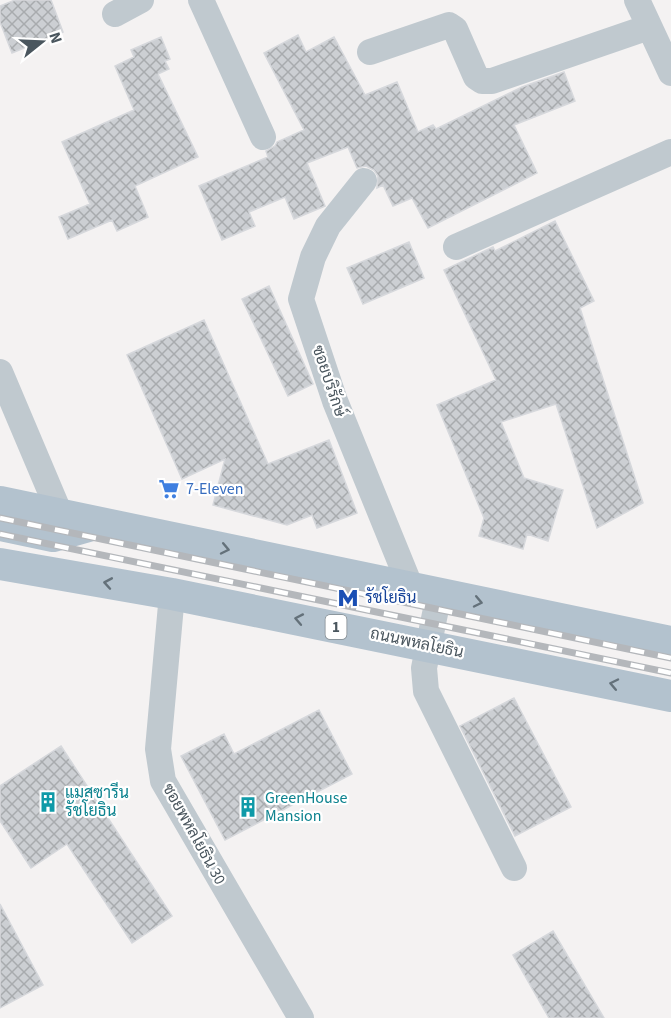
<svg xmlns="http://www.w3.org/2000/svg" width="671" height="1018" viewBox="0 0 671 1018" font-family="'Source Sans 3',Sarabun,sans-serif">
	<style>
		.building { fill: url(#building-cross-hatch); stroke: #d6d8dc; stroke-width: 1.5 }
		.lines { fill: none; stroke-linecap: round; stroke-linejoin: round }
		.minor { stroke: #c0c9cf; stroke-width: 26 }
		.major { stroke: #b3c2ce; stroke-width: 32 }
		.rail-casing { stroke: #b4b7bb; stroke-width: 7 }
		.rail { stroke: #fff; stroke-width: 4.5; stroke-dasharray: 14; stroke-linecap: butt }
		.oneway { stroke: #64717a }
		.labels { text-anchor: middle; dominant-baseline: central; stroke-width: 4.5; stroke-linejoin: round; paint-order: stroke }
		.shield { fill: #fff; stroke: #80898e; stroke-width: 1.5 }
		.shield-label { font-size: 15px; font-weight: bold; fill: #4a565e }
		.street-label { font-size: 16px; fill: #4a565e; stroke: #fff }
		.shop-label { font-size: 16px; fill: #366cbe; stroke: #fff; text-anchor: start }
		.transit-label { font-size: 16px; fill: #164399; stroke: #fff; text-anchor: start }
		.culture-label { font-size: 16px; fill: #0d838f; stroke: #fff; text-anchor: start }
	</style>
	<defs>
		<pattern id="building-cross-hatch" width="8" height="8" patternUnits="userSpaceOnUse" patternTransform="scale(1.5)"><rect width="8" height="8" fill="#cccfd3"/><path d="M0 0l8 8M0 8l8-8" fill="none" stroke="#a8abae"/></pattern>
	</defs>
	<rect width="100%" height="100%" fill="#f4f2f2"/>
	<path class="building" d="M15,0H51L63,32L12,53L0,22V6Z
		M298,35L306,52L334,37L365,95L397,82L418,132L433,125L436,129L522,87L564,72L575,101L514,125L537,173L428,228L412,198L393,206L383,185L377,188L378,176L374,170L366,166L357,168L348,147L307,163L325,206L294,219L285,197L249,212L255,226L222,240L199,186L268,157L266,151L275,146L277,142L304,130L264,53Z
		M161,37L170,59L165,61L169,69L158,74L198,157L135,186L148,217L117,231L112,220L68,239L59,217L90,204L62,142L134,110L115,66L134,57L131,50Z
		M555,221L594,301L580,308L643,503L597,528L556,404L501,422L524,478L563,490L548,541L527,534L523,549L479,536L484,518L437,405L496,380L444,270L493,247L495,251Z
		M409,242L424,278L363,304L347,268Z
		M269,286L313,384L288,396L242,299Z
		M204,320L268,464L329,440L357,513L317,528L312,515L287,525L213,505L225,459L182,479L127,355Z
		M514,698L571,807L515,836L460,726Z
		M319,710L352,774L225,840L181,756L224,734L234,754Z
		M61,746L172,916L132,943L67,844L31,868L0,821V786Z
		M0,904L43,985L0,1008Z
		M553,931L604,1018H549L513,955Z"/>
	<g class="lines">
		<path class="minor" d="M201,0L263,137
			M637,0L671,73
			M115,14L141,0
			M370,52L449,25L455,29L476,77L482,81H492L649,27
			M364,181L328,226L313,257L301,299L335,401L411,588
			M456,247L671,152
			M0,372L60,514
			M172,594L158,749L163,781L301,1018
			M439,594L424,668L426,691L514,868"/>
		<path class="major" d="M0,502L671,642
			M0,525L53,536L95,524
			M0,564L172,594L671,696"/>
		<g class="rail-casing">
			<path id="rail" d="M0,518L671,658
				M0,534L671,673"/>
		</g>
		<use href="#rail" class="rail"/>
	</g>
	<defs><path id="oneway-chevron" d="M-2-3.5L2.5 0L-2 3.5" fill="none" stroke-width="1.6" stroke-linecap="round" stroke-linejoin="round" transform="scale(1.5)"/></defs>
	<g class="oneway">
		<use href="#oneway-chevron" transform="translate(225 549) rotate(12)"/>
		<use href="#oneway-chevron" transform="translate(108 583) rotate(-170)"/>
		<use href="#oneway-chevron" transform="translate(478 602) rotate(12)"/>
		<use href="#oneway-chevron" transform="translate(299 619) rotate(-169)"/>
		<use href="#oneway-chevron" transform="translate(614 684) rotate(-168)"/>
	</g>
	<defs>
		<g id="supermarket-bare" transform="scale(1.62)"><path d="M-6-5.5h2.5l.6 2H6L4.5 2H-2.5L-4.4-4H-6ZM-1.5 3.2a1.3 1.3 0 1 0 .1 0ZM3 3.2a1.3 1.3 0 1 0 .1 0Z" fill="#3f7fe0" stroke="#fff" stroke-width="2.5" paint-order="stroke"/></g>
		<g id="metro-bare" transform="scale(1.62)"><path d="M-5.5 5V-5H-3L0 0L3-5H5.5V5H3V-.5L0 4L-3-.5V5Z" fill="#1a4fb4" stroke="#fff" stroke-width="2.5" paint-order="stroke"/></g>
		<g id="building-bare" transform="scale(1.62)"><path d="M-4-6H4V6H1V3H-1V6H-4ZM-2.5-4.3h1.7v1.8h-1.7ZM.8-4.3h1.7v1.8H.8ZM-2.5-1h1.7V.8h-1.7ZM.8-1h1.7V.8H.8Z" fill="#0f9aa8" stroke="#fff" stroke-width="2.5" paint-order="stroke"/></g>
	</defs>
	<g fill-rule="evenodd">
		<use href="#supermarket-bare" x="169" y="489"/>
		<use href="#metro-bare" x="348" y="598"/>
		<use href="#building-bare" x="48" y="802"/>
		<use href="#building-bare" x="248" y="807"/>
	</g>
	<g class="labels">
		<rect class="shield" x="325.5" y="615" width="21" height="24" rx="4.5"/>
		<g class="shield-label">
			<text x="336" y="627">1</text>
		</g>
		<g class="street-label">
			<text transform="translate(329 381) rotate(71)">ซอยบริรักษ์</text>
			<text transform="translate(417 643) rotate(12)">ถนนพหลโยธิน</text>
			<text transform="translate(194 834) rotate(61)">ซอยพหลโยธิน 30</text>
		</g>
		<g class="shop-label">
			<text x="186" y="489">7-Eleven</text>
		</g>
		<g class="transit-label">
			<text x="365" y="598">รัชโยธิน</text>
		</g>
		<g class="culture-label">
			<text x="65" y="793">แมสซารีน<tspan x="65" dy="18">รัชโยธิน</tspan></text>
			<text x="265" y="798">GreenHouse<tspan x="265" dy="18">Mansion</tspan></text>
		</g>
	</g>
	<g transform="translate(42 42) rotate(72)" stroke="#ffffff" stroke-width="4.5" paint-order="stroke">
	<path d="M0-4.5L10 22L0 15L-10 22Z" fill="#4a565e"/>
	<text y="-9" font-size="16" font-weight="bold" text-anchor="middle" fill="#4a565e">N</text>
	</g>
</svg>
